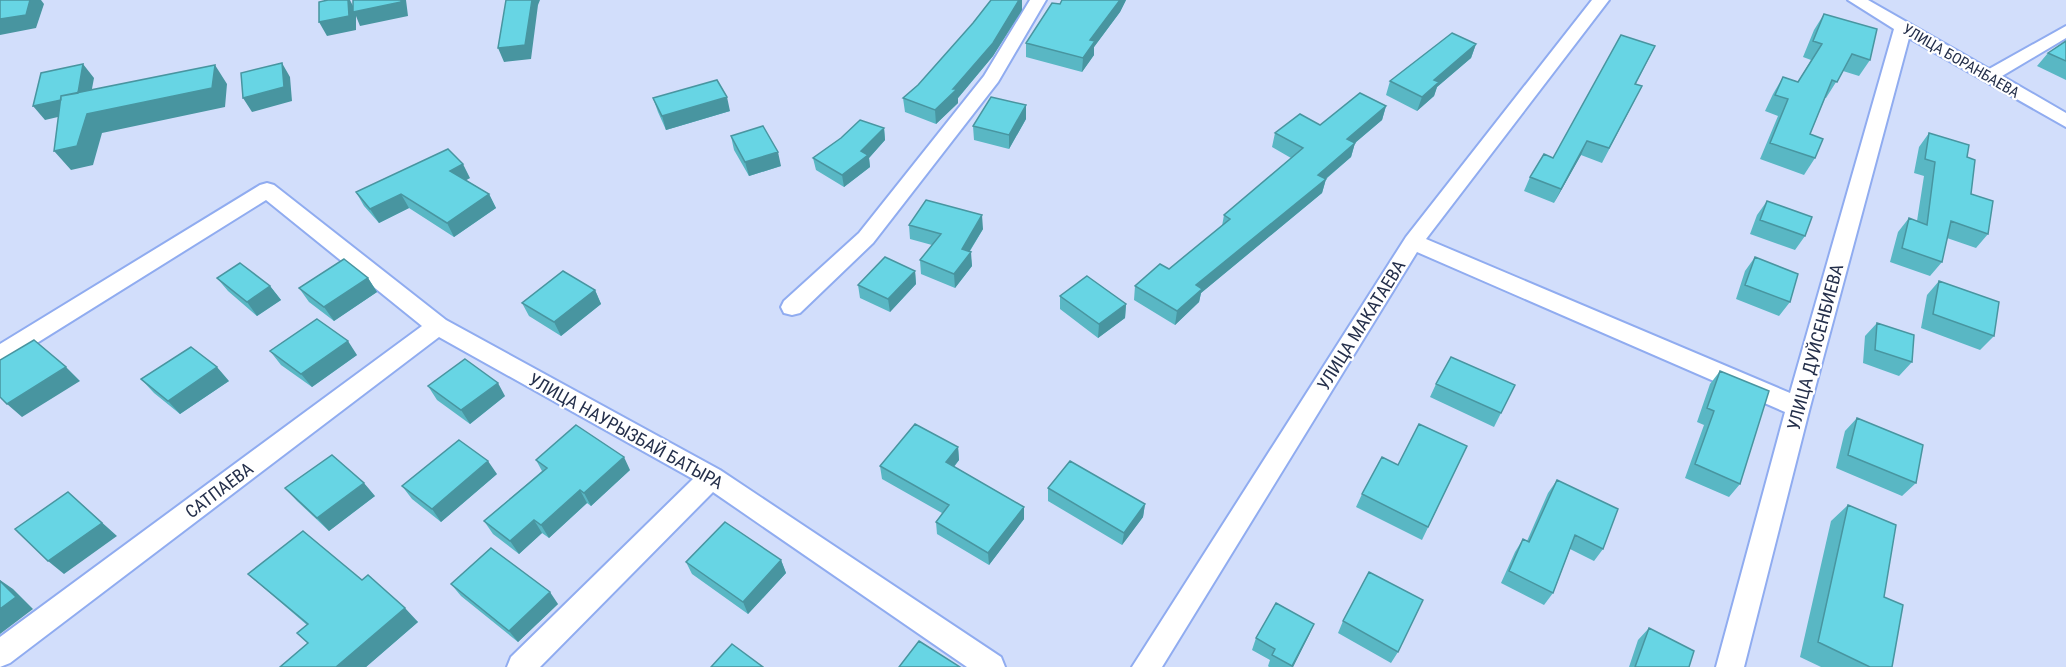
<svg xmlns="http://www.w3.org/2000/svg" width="2066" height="667" viewBox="0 0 2066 667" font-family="'Roboto Condensed',sans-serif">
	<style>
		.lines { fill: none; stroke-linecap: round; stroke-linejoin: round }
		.street-casing { stroke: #90acf0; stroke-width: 4 }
		.street { fill: #fff; fill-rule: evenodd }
		.wall { fill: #59b7c4 }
		.shaded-wall { fill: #4895a0 }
		.building { fill: #67d5e4; stroke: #4895a0; stroke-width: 1.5 }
		.labels { text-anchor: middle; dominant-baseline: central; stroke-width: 4.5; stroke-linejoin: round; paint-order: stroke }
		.far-street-label { font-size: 15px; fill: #25304b; stroke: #fff }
		.street-label { font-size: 18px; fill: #25304b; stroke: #fff }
	</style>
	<rect width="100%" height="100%" fill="#d2defb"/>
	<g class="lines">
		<g class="street-casing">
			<path id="street" d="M1030,0H1046L998,82L873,243L800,313L792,315L784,313L781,307L784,301L859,233L984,76Z
				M1592,0H1609L1426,239L1790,393L1894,29L1848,0H1868L1989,69L2066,26V38L2002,76L2066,113V127L1909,38L1810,407L1744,667H1716L1785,412L1417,252L1162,667H1132L1406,237Z
				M267,183L274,185L446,320L720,470L1001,657L1005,667H967L713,492L540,667H507L511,657L693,479L439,337L10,663L0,667V637L422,326L266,200L8,361L0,364V344L260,185Z"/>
		</g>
		<use href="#street" class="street"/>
	</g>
	<path class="wall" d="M1062,0H1126L1120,12L1094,47V55L1082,72L1026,57V43L1060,4Z
		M1022,10L993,56L958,98V103L936,124L905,112L903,98Z
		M1824,14L1870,60L1859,76L1843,71L1826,98H1825L1810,134L1815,158L1804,175L1760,159L1778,116L1765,111L1773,94L1783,77L1798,82L1811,60L1803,57L1814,30Z
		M2066,41V80L2037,66L2048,53Z
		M1476,44L1471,58L1437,87L1434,96L1417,111L1386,95L1390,81Z
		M1655,46L1636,84L1635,100L1602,163L1581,155L1554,203L1524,191L1530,177L1553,158Z
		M653,98L730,111L666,130L658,112Z
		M1386,106L1382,120L1355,143L1351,157L1326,179L1322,193L1201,293L1199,302L1175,325L1134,300L1135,286L1169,269L1222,226L1224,215L1291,158L1272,147L1275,133L1320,125Z
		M1026,119L1009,149L974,140L973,126Z
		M884,128L885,140L869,158L870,167L844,187L816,170L813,158Z
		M1929,133L1967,157L1971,194L1988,234L1976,248L1947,238L1942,262L1930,276L1890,262L1898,232L1909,218L1917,221L1924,176L1914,173L1919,147Z
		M731,136L781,166L749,176L734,150Z
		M470,178L466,180L489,194L496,208L454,237L409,208L379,223L364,206L356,192Z
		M1767,201L1805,236L1795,250L1750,234L1757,215Z
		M909,225L983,229L970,251L972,266L955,288L921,274L920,260L932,245L910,239Z
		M1755,257L1790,302L1779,316L1736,299L1745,271Z
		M915,271L916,284L890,312L860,298L858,285Z
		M217,278L270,286L281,300L257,316L228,291Z
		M368,278L377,292L334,321L309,302L299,288Z
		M1939,281L1994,336L1980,350L1921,328L1927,295Z
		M595,290L601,304L561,336L529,316L522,303Z
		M1060,296L1126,304L1125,318L1098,338L1060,309Z
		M1877,323L1912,362L1899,376L1863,363L1865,336Z
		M270,351L357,355L312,387L281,365Z
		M1720,371L1740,484L1729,497L1685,478L1704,425L1697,422L1710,384Z
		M141,379L229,381L180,414L154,393Z
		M1436,384L1515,385L1494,427L1430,397Z
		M428,386L505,396L470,424L437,400Z
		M1857,418L1916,483L1902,496L1836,468L1845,431Z
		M1467,446L1422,540L1356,507L1362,494Z
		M958,447L959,460L954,467L1024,507V519L989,565L937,534L936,522L942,513L882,479L880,466Z
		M536,460L630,470L591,506L587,503L549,538L542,533L519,554L493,534L484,521L542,471Z
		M497,474L441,522L412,499L402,486Z
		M1557,480L1603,549L1594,561L1570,549L1553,593L1544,605L1501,583L1515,552L1523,539L1527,541L1548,493Z
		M285,488L375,496L329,531L297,501Z
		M1048,488L1145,504L1143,517L1122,545L1048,501Z
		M1848,505L1884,597L1892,667H1821L1800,657L1831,521Z
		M781,560L786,573L748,614L692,574L686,562Z
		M248,574L362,580L418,622L366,667H280L308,643L307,625L264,588Z
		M451,584L558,604L518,642L461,596Z
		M1343,621L1398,652L1391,663L1338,633Z
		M1314,624L1309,635L1293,667H1269L1268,666L1270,660L1252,650L1256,638Z
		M1649,628L1689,667H1629L1638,640Z"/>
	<path class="shaded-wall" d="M30,0H41L44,4L36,28L0,35V19Z
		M348,0H350L355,10L401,0H406L408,16L360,26L356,16V30L327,36L319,22Z
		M532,0H540L538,5L531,59L504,62L498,48Z
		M1017,0H1022V10L993,56L958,98V103L936,124L935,110L953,89Z
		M1120,0H1126L1120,12L1094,47V55L1082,72L1083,58L1090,40Z
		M1476,44L1471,58L1437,87L1434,96L1417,111L1422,97L1434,80Z
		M282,63L290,77L292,101L252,112L243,98Z
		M83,64L94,78L88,110L45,120L33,106Z
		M215,65L227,84L225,107L102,133L93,165L71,170L54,151L87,114Z
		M727,97L730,111L666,130L662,116Z
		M1026,105V119L1009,149V135Z
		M1386,106L1382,120L1343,153L1347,139Z
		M884,128L885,140L869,158L870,167L844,187L842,175L861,151Z
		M1587,141L1581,155L1554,203L1561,189Z
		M1355,143L1351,157L1323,181L1326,179L1322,193L1201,293L1199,302L1175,325L1177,311L1196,285L1318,175Z
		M778,152L781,166L749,176L745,162Z
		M463,164L470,178L457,185L450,171Z
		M401,194L409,208L379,223L370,209Z
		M489,194L496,208L454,237L447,223Z
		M982,215L983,229L964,260L971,252L972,266L955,288L954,274L962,249Z
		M915,271L916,284L890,312L888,299Z
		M368,278L377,292L334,321L324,307Z
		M270,286L281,300L257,316L247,302Z
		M595,290L601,304L561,336L554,322Z
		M1126,304L1125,318L1098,338L1099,324Z
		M348,341L357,355L312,387L301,374Z
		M66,367L80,381L22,417L7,404Z
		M217,367L229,381L180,414L168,401Z
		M498,383L505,396L470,424L461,410Z
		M958,447L959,460L947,475L946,462Z
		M624,457L630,470L591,506L584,493Z
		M488,461L497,474L441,522L432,509Z
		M364,483L375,496L329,531L317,518Z
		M580,490L587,503L549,538L541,525Z
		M68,492L117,536L64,574L48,561Z
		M1145,504L1143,517L1122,545L1124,533Z
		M1024,507V519L989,565L988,553Z
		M534,520L542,533L519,554L510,541Z
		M781,560L786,573L748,614L743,602Z
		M0,580L13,589L33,609L0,634Z
		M550,592L558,604L518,642L509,631Z
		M405,608L418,622L366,667H336Z
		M1314,624L1309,635L1293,667H1292Z"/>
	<path class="building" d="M0,0H30L26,15L0,19Z
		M328,0H348L349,16L319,22V2Z
		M353,0H401V2L353,12Z
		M506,0H532L525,45L498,48Z
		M991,0H1019L993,43L953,89H957L935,110L903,98L918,85L973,23Z
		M1062,0H1120L1090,40L1095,41L1083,58L1026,43L1052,3L1060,4Z
		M1824,14L1877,29L1870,60L1852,54L1837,82L1832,80L1810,134L1823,139L1815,158L1770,143L1788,99L1775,95L1783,77L1798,82L1822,44L1813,41Z
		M1452,33L1476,44L1434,80L1439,82L1422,97L1390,81Z
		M1621,35L1655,46L1635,84L1642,86L1609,148L1587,141L1561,189L1530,177L1544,154L1553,158Z
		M2066,41V61L2048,53Z
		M282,63L284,87L243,98L241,73Z
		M83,64L78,93L61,96V100L33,106L41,73Z
		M215,65L212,88L87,114L77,146L54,151L61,96Z
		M717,80L727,97L662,116L653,98Z
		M1360,93L1386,106L1347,139L1355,143L1318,175L1326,179L1196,285L1202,289L1177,311L1135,286L1160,264L1169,269L1230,219L1224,215L1303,148L1275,133L1300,114L1320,125Z
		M991,97L1026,105L1009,135L973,126Z
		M860,120L884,128L861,151L868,155L842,175L813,158L841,138Z
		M763,126L778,152L745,162L731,136Z
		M1929,133L1969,145L1967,157L1975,160L1971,194L1993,201L1988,234L1951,221L1942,262L1902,248L1909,218L1927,225L1935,162L1925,159Z
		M448,149L463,164L450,171L489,194L447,223L401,194L370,209L356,192Z
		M926,200L982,215L962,249L971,252L954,274L920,260L941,234L909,225Z
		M1767,201L1812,217L1805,236L1760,220Z
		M885,257L915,271L888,299L858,285Z
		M1755,257L1798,274L1790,302L1745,285Z
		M344,259L368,278L324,307L299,288Z
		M240,263L270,286L247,302L217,278Z
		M563,271L595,290L554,322L522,303Z
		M1087,276L1126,304L1099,324L1060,296Z
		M1939,281L1999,302L1994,336L1933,314Z
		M317,319L348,341L301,374L270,351Z
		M1877,323L1914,335L1912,362L1875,350Z
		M34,340L66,367L7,404L0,397V360Z
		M191,347L217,367L168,401L141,379Z
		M1451,357L1515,385L1501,413L1436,384Z
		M465,359L498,383L461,410L428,386Z
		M1720,371L1769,391L1740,484L1695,464L1714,411L1707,408Z
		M1857,418L1923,445L1916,483L1848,455Z
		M915,424L958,447L946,462L1024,507L988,553L936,522L949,505L880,466Z
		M1419,424L1467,446L1428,527L1362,494L1382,457L1398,465Z
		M576,425L624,457L584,493L580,490L541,525L534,520L510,541L484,521L547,468L536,460Z
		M459,440L488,461L432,509L402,486Z
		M332,455L364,483L317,518L285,488Z
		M1070,461L1145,504L1124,533L1048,488Z
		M1557,480L1618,509L1603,549L1575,535L1553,593L1509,571L1523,539L1529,542Z
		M68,492L102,523L48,561L15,529Z
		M1848,505L1896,525L1884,597L1903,605L1892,667H1870L1818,642Z
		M725,522L781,560L743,602L686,562Z
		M303,531L362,580L368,575L405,608L336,667H280L308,643L297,633L308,624L248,574Z
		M491,548L550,592L509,631L451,584Z
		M1369,572L1423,600L1398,652L1343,621Z
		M0,581L16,597L0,609Z
		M1276,603L1314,624L1292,666L1272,655L1275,649L1256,638Z
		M1649,628L1694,651L1689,667H1635Z
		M919,641L960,667H899Z
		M732,644L763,667H711Z"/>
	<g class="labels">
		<g class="far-street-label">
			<text transform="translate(1961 61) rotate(30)">УЛИЦА БОРАНБАЕВА</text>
		</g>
		<g class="street-label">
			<text transform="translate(1361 325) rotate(-58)">УЛИЦА МАКАТАЕВА</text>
			<text transform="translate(1815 347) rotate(-75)">УЛИЦА ДУЙСЕНБИЕВА</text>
			<text transform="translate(626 431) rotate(29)">УЛИЦА НАУРЫЗБАЙ БАТЫРА</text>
			<text transform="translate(219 490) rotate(-37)">САТПАЕВА</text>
		</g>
	</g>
</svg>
